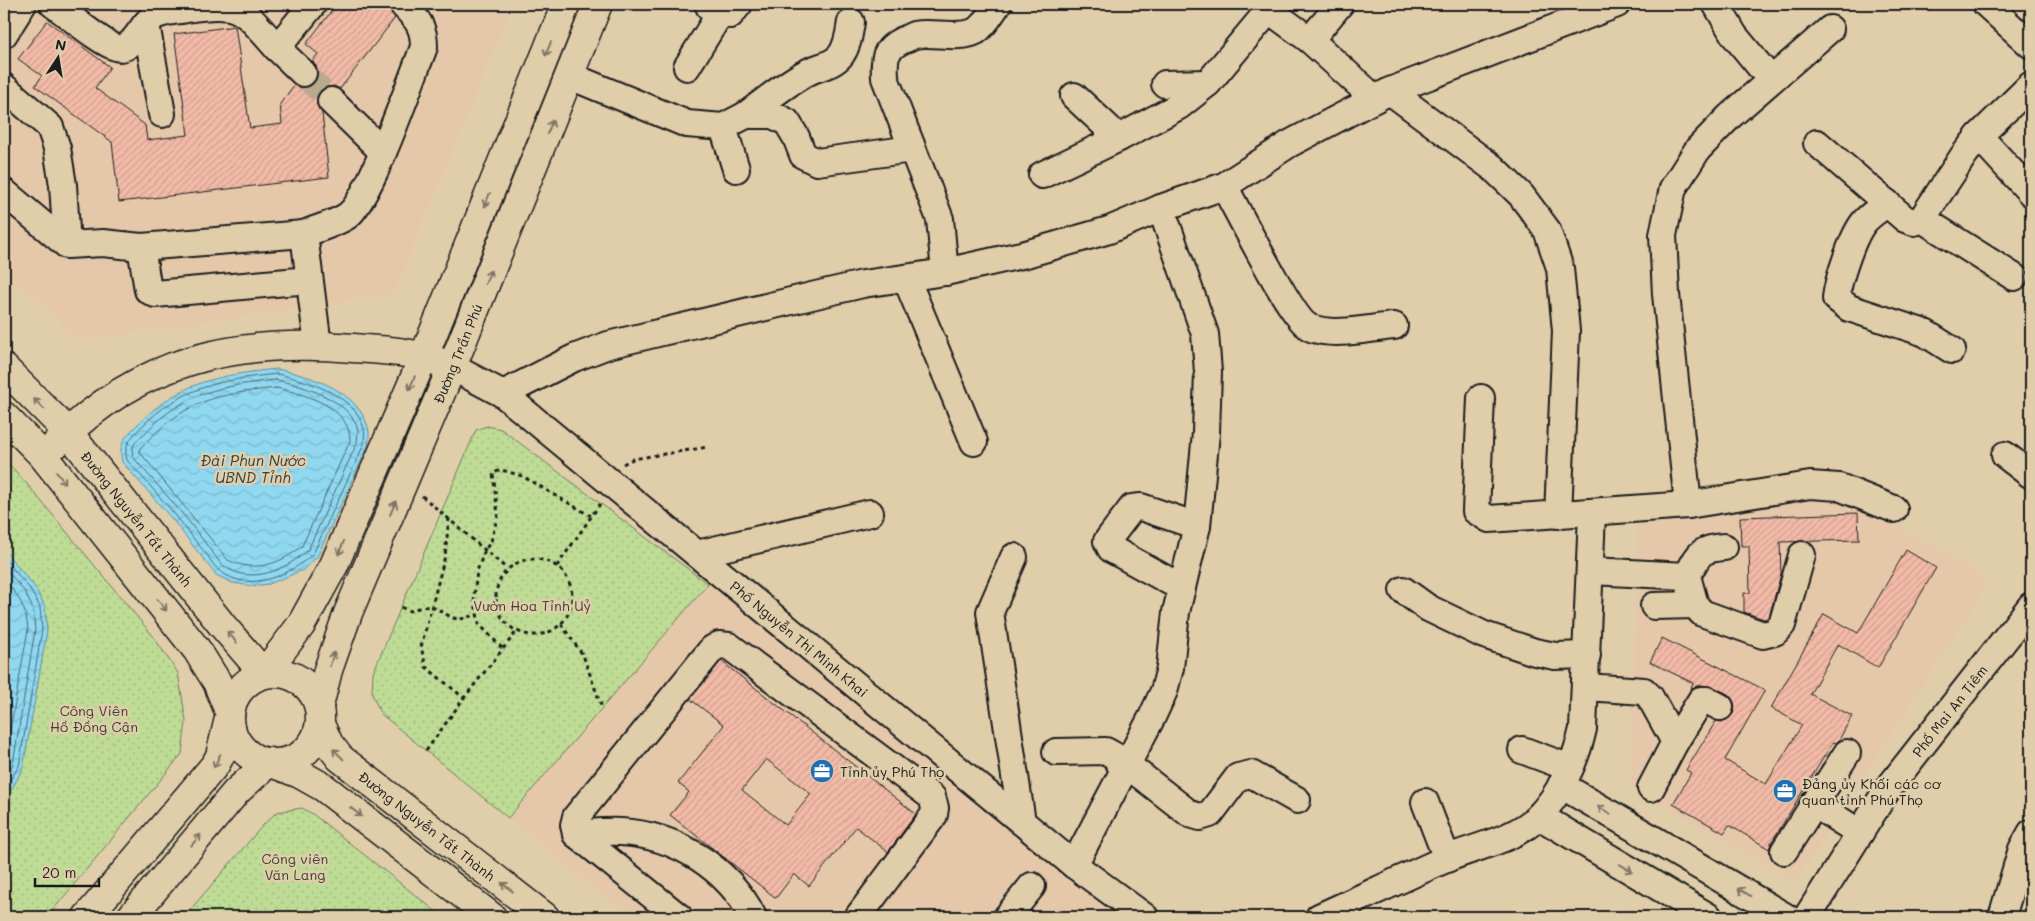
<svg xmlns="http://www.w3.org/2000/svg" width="2035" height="921" viewBox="0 0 2035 921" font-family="Mali,sans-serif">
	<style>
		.built { fill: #e5c8aa }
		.park { fill: url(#park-dots); stroke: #6d7c58 }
		.water { fill: url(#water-waves); stroke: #618d9b }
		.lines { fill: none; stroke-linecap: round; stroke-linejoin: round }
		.shore { stroke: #4a6771; stroke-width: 1 }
		.building { fill: url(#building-hatch); stroke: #1c1c1c; fill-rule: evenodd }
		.minor-tunnel { stroke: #b9aa8e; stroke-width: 26; stroke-dasharray: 26 13; stroke-linecap: butt }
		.minor-casing { stroke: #1c1c1c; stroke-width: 30 }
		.major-casing { stroke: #1c1c1c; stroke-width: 31 }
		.path { stroke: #1c1c1c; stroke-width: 3; stroke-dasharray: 4 4; stroke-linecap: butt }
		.minor { stroke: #e0ceab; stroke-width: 26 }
		.major { stroke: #e0ceab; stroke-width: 28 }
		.oneway { stroke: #7e7564 }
		.labels { text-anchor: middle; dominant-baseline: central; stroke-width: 5; stroke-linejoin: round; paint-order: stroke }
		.street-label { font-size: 14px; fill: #1c1c1c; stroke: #e0ceab }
		.park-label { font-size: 14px; fill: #3c4234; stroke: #e0ceab }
		.poi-label { font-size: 14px; fill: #1c1c1c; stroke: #e0ceab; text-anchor: start }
		.water-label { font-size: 15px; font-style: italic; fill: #334246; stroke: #e0ceab }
	</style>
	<defs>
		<pattern id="park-dots" width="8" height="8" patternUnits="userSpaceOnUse" patternTransform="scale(1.25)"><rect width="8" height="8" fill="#bedc95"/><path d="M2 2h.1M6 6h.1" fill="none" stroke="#a3bc80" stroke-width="1.8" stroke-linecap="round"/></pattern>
		<pattern id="water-waves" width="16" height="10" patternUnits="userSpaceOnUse" patternTransform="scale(1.25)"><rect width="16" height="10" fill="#8fd8f0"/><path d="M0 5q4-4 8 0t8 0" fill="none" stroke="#7bb9cd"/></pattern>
		<pattern id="building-hatch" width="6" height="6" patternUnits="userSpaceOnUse" patternTransform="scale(1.25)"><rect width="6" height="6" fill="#f2baa7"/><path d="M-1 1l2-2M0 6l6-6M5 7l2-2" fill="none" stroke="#cf9f8f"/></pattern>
	</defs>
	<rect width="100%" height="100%" fill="#e0ceab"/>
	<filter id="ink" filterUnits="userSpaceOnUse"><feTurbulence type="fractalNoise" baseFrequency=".02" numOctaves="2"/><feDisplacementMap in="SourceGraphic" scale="10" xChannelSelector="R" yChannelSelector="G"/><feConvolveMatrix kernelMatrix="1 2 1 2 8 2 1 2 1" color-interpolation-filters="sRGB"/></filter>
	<g filter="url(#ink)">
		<path class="built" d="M4,4H514L395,294L77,341L39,301L4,270Z
			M1818,495L1847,499L1878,515L1975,570L1987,586L1796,883L1630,785L1637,518Z
			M708,584L851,693L1134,917H628L508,818Z
			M1639,904L1661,917H1612Z"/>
		<path class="park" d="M487,426L501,429L708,584L508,818L381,714L372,694L373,673L476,430Z
			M4,459L22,478L153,636L178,673L186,721L182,754L47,917H4Z
			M302,808L314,815L443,917H184L264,824L277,812Z"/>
		<path class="water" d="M277,369C311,376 357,390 368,427C370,432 369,440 368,446L317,557L303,570L269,584L251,586L233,583L216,575L172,519L122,462C118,442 125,437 139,423C181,381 220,375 277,369Z
			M4,550L34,586L45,606L47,631L23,768L13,787L4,799Z"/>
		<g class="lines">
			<path class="shore" d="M277,374C306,380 356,395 364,429C365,433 364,439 364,444L313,554C290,575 249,594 220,571C215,568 211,561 208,556C197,543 187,530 177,517C161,498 144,479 127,460C123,445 131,438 141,427C183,386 221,380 277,374Z
				M276,380C302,385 353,401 358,431C358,435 357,439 357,443L308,550C287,569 251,586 224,566C219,563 216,556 212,552C202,539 192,525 181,512C166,494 149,476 133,457C130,445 138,439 146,432C186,391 222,386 276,380Z
				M276,388C303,393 351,407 350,441L302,546C281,564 254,573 228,560L139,451L141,447C187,400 212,395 276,388Z
				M4,558L30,589L40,607L42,630L19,766L4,790
				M4,567L25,592L33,609L35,630L13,764L4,780
				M4,579C19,597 26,606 28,630L4,764"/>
		</g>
		<path class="building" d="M337,4H389L390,10L395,18L340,89L334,86L327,87L320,91L317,97V105L322,113L329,177L119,202L112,142L35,86L42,76L18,59L47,21L110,67L95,88L145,125L147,140L188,135L174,34L235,26L250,128L282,124L280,104L294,85L300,88L308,87L314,83L317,77V68L312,61L318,54L306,44Z
			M1858,513L1859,540L1780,542L1781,574L1769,617L1764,619L1744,612V593H1750L1749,546H1741L1740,517Z
			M1906,550L1936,568L1878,668L1838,644L1810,694L1852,716L1839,740L1836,743L1833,742L1771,843L1769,849L1729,825L1724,833L1673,804L1691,773L1686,770L1716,721L1721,722L1728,719L1733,714L1735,706L1733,700L1728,694L1714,687L1701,685L1692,688H1691L1693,683L1650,662L1662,638L1765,690L1725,760L1766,784L1802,725L1771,708L1824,614L1858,633Z
			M721,661L916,814L888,852L856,827L809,886L794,874L776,898L670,815L689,792L678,783L724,725L690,699ZM766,759L811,794L786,825L742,790Z"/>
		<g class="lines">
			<path class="minor-tunnel" d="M303,73L331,101"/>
			<g class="minor-casing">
				<g id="minor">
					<path d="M53,4C66,13 107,48 120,48C134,48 142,24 153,17C162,11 177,11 187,9C241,0 242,9 277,48L313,4"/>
					<path d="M708,4C712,14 721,15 730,15L739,4"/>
					<path d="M1264,4L1269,10L1310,40L1375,99"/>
					<path d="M1716,4L1734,35L1771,80"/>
					<path d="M1986,4L2031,45"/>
					<path d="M146,24L162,114"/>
					<path d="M4,34L23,4"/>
					<path d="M1310,40L1340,4"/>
					<path d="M277,48L303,73"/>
					<path d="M687,67L719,15"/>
					<path d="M570,76L687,124L723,127L746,115H773L787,122L796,137L803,155L817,162L912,149"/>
					<path d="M1165,84L1208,83"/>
					<path d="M4,87L50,127L57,148L63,185L67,245"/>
					<path d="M1390,91L1493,168L1521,195L1547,230L1560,268L1566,331L1558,515"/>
					<path d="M1074,96L1119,138"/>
					<path d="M331,101L383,152"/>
					<path d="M746,115C765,101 790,80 810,71C821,66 833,65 841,55C848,45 849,34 851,22"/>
					<path d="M723,127L736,169"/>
					<path d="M1979,136L2031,193"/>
					<path d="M1817,143L1905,219L1914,222L1922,219L1964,155L1979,136L2031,85"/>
					<path d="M1042,175L1119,138L1179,106L1208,83L1269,10"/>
					<path d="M1224,186C1237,209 1293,322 1311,328C1335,337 1370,328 1394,326"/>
					<path d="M4,192L67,245L103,243L141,247L304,234"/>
					<path d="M1887,203C1880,209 1871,214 1865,221C1853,234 1838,280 1836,298L1849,308L1925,333L1952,350"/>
					<path d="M1922,219L2014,277"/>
					<path d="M141,247L148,290L155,294L309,280"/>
					<path d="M945,272L940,219L885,78C884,58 884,49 903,40C907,39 911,36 914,35C932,31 959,40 976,31C985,25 992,12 998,4"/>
					<path d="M906,278L974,442"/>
					<path d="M318,346L304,234C318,228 335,224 347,216C369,202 412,77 424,47C424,27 418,20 404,6"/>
					<path id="s1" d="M452,367L503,394L1074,865L1145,917"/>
					<path d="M503,394L574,358L608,345L820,294L863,284L945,272L1026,254L1109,230L1161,208L1224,186L1289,144L1390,91L1617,4"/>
					<path d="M1481,398L1476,511L1489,519L1688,505L1810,485L1839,487L1894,509"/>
					<path d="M2005,455L2031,475"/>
					<path d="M1688,505L1666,294L1663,235L1673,188L1698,149L1730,116L1830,29"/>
					<path d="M697,554L870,513"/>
					<path d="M1014,557L990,612L1022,822"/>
					<path d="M1591,571L1687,576L1695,605L1702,613L1763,635L1775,632L1782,625L1802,555"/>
					<path d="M1687,576C1699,555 1698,549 1724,547"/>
					<path d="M1182,588L1111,549L1107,541L1132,508L1141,507L1197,526"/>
					<path d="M1403,590L1428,608L1484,635L1535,652L1555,656L1587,655"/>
					<path d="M1654,606L1695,605"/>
					<path d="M1586,687L1644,691L1650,697L1675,742L1651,788"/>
					<path d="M1675,742L1701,700H1707L1720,707"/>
					<path d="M1522,750L1570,768"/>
					<path d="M1056,752L1106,751L1115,756L1123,769"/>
					<path d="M1126,764L1190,814L1200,817L1210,814L1238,777L1251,774L1297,800"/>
					<path d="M1561,785L1786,917"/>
					<path d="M1425,802L1447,859"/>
					<path d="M1814,804L1860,833"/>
					<path d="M1539,816L1709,917"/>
					<path d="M576,834C591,833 606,831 621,832C676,835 728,868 753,917"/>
					<path d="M1784,851L1847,753"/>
					<path d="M1074,865L1152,717L1164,691L1170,668L1176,612L1197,526L1206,433L1208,372L1205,334L1161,208"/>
					<path d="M679,917L576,834L574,825L576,817L712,649L719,645L729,646L932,797L935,808L934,815L858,917"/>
					<path d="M1007,917L1032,886"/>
					<path d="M1319,917C1361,898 1403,878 1446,859C1476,846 1515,840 1539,816C1561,793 1576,760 1583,729L1592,513"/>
					<path id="s2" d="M1807,917L1887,790L2031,606"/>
					<path d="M2002,917L2022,849L2031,833"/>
				</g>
			</g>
			<g class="major-casing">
				<g id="major">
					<path id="s3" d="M4,368L68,432L222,625L264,674L301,625L334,565L424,356L566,4"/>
					<path d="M4,416L43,456L197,650L217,682L230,714L220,756L215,765L87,917"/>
					<path d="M56,444C140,359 236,338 353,348C381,350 412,351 439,362"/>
					<circle cx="275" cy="718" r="45"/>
					<path id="s4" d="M319,706L328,670L348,613L452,367L598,4"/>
					<path id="s5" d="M320,724L329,744L340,758L545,917"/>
					<path d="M131,917L236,792L269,762L300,774L323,787L492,917"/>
				</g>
			</g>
			<path class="path" d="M623,464L633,459L708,447
				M422,496L507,569
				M449,518L445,556L421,647L426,667L464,698
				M496 597a38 38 0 1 1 76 0a38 38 0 1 1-76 0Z
				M557,566L600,504
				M401,607L409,611C416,609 425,605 432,607C454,615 450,625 476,614
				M561,624L583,655L602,708
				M502,648L479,624L474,597L477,571L485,550L491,541L498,515L493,473L502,470L522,476L591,516
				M426,751L464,698L517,631"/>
			<use href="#minor" class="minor"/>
			<use href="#major" class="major"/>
		</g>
		<defs><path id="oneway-shaft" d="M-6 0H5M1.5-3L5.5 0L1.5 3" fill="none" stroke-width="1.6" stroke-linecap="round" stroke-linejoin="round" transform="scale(1.25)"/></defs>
		<g class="oneway">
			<use href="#oneway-shaft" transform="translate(548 49) rotate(112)"/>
			<use href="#oneway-shaft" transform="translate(550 127) rotate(-68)"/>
			<use href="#oneway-shaft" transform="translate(487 200) rotate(112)"/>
			<use href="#oneway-shaft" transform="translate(488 277) rotate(-68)"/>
			<use href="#oneway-shaft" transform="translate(412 383) rotate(113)"/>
			<use href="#oneway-shaft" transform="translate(39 404) rotate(-135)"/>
			<use href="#oneway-shaft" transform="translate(61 478) rotate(51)"/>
			<use href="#oneway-shaft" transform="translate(393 508) rotate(-67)"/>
			<use href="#oneway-shaft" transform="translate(341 548) rotate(113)"/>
			<use href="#oneway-shaft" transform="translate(162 605) rotate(52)"/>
			<use href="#oneway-shaft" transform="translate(232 637) rotate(-130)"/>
			<use href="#oneway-shaft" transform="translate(332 659) rotate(-72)"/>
			<use href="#oneway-shaft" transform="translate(338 754) rotate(-135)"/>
			<use href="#oneway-shaft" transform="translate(217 761) rotate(116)"/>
			<use href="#oneway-shaft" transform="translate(1604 810) rotate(-149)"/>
			<use href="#oneway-shaft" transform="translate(356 812) rotate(38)"/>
			<use href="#oneway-shaft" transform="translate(196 840) rotate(-50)"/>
			<use href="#oneway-shaft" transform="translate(1626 868) rotate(31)"/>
			<use href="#oneway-shaft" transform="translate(507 887) rotate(-142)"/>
			<use href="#oneway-shaft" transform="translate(1744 892) rotate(-149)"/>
		</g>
	</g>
	<defs>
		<g id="office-disc" transform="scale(1.25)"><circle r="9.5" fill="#1f6fb2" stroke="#e0ceab"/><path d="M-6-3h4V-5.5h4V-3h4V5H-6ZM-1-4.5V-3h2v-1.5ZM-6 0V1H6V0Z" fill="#fff"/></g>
	</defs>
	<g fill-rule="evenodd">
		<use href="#office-disc" x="822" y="771"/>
		<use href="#office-disc" x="1785" y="791"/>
	</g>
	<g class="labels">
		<g class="street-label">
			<text stroke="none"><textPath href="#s4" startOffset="379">Đường Trần Phú</textPath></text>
			<text stroke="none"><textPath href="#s3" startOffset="201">Đường Nguyễn Tất Thành</textPath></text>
			<text stroke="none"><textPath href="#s1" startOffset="442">Phố Nguyễn Thị Minh Khai</textPath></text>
			<text stroke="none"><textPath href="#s2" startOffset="251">Phố Mai An Tiêm</textPath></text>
			<text stroke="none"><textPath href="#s5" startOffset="150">Đường Nguyễn Tất Thành</textPath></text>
		</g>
		<g class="park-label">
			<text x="532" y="605">Vườn Hoa Tỉnh Uỷ</text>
			<text x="94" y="710">Công Viên<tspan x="94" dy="16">Hồ Đồng Cận</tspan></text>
			<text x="295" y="858">Công viên<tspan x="295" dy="16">Văn Lang</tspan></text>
		</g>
		<g class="poi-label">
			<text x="840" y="771">Tỉnh ủy Phú Thọ</text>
			<text x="1802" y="783">Đảng ủy Khối các cơ<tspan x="1802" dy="16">quan tỉnh Phú Thọ</tspan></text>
		</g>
		<g class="water-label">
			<text x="253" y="460">Đài Phun Nước<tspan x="253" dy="17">UBND Tỉnh</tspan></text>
		</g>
	</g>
	<rect width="2035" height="921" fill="none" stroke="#e0ceab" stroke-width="20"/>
	<rect x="10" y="10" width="2015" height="901" fill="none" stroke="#1c1c1c" stroke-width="2" filter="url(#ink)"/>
	<g transform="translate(58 58) rotate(12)" stroke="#e0ceab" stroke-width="4" paint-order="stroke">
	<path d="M0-4L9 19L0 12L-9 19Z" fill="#1c1c1c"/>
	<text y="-8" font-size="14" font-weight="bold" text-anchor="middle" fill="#1c1c1c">N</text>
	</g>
	<path d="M35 878v8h64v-8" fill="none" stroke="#1c1c1c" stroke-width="2.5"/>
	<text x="42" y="878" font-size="15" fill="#1c1c1c" stroke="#e0ceab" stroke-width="4" paint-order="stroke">20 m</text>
</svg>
